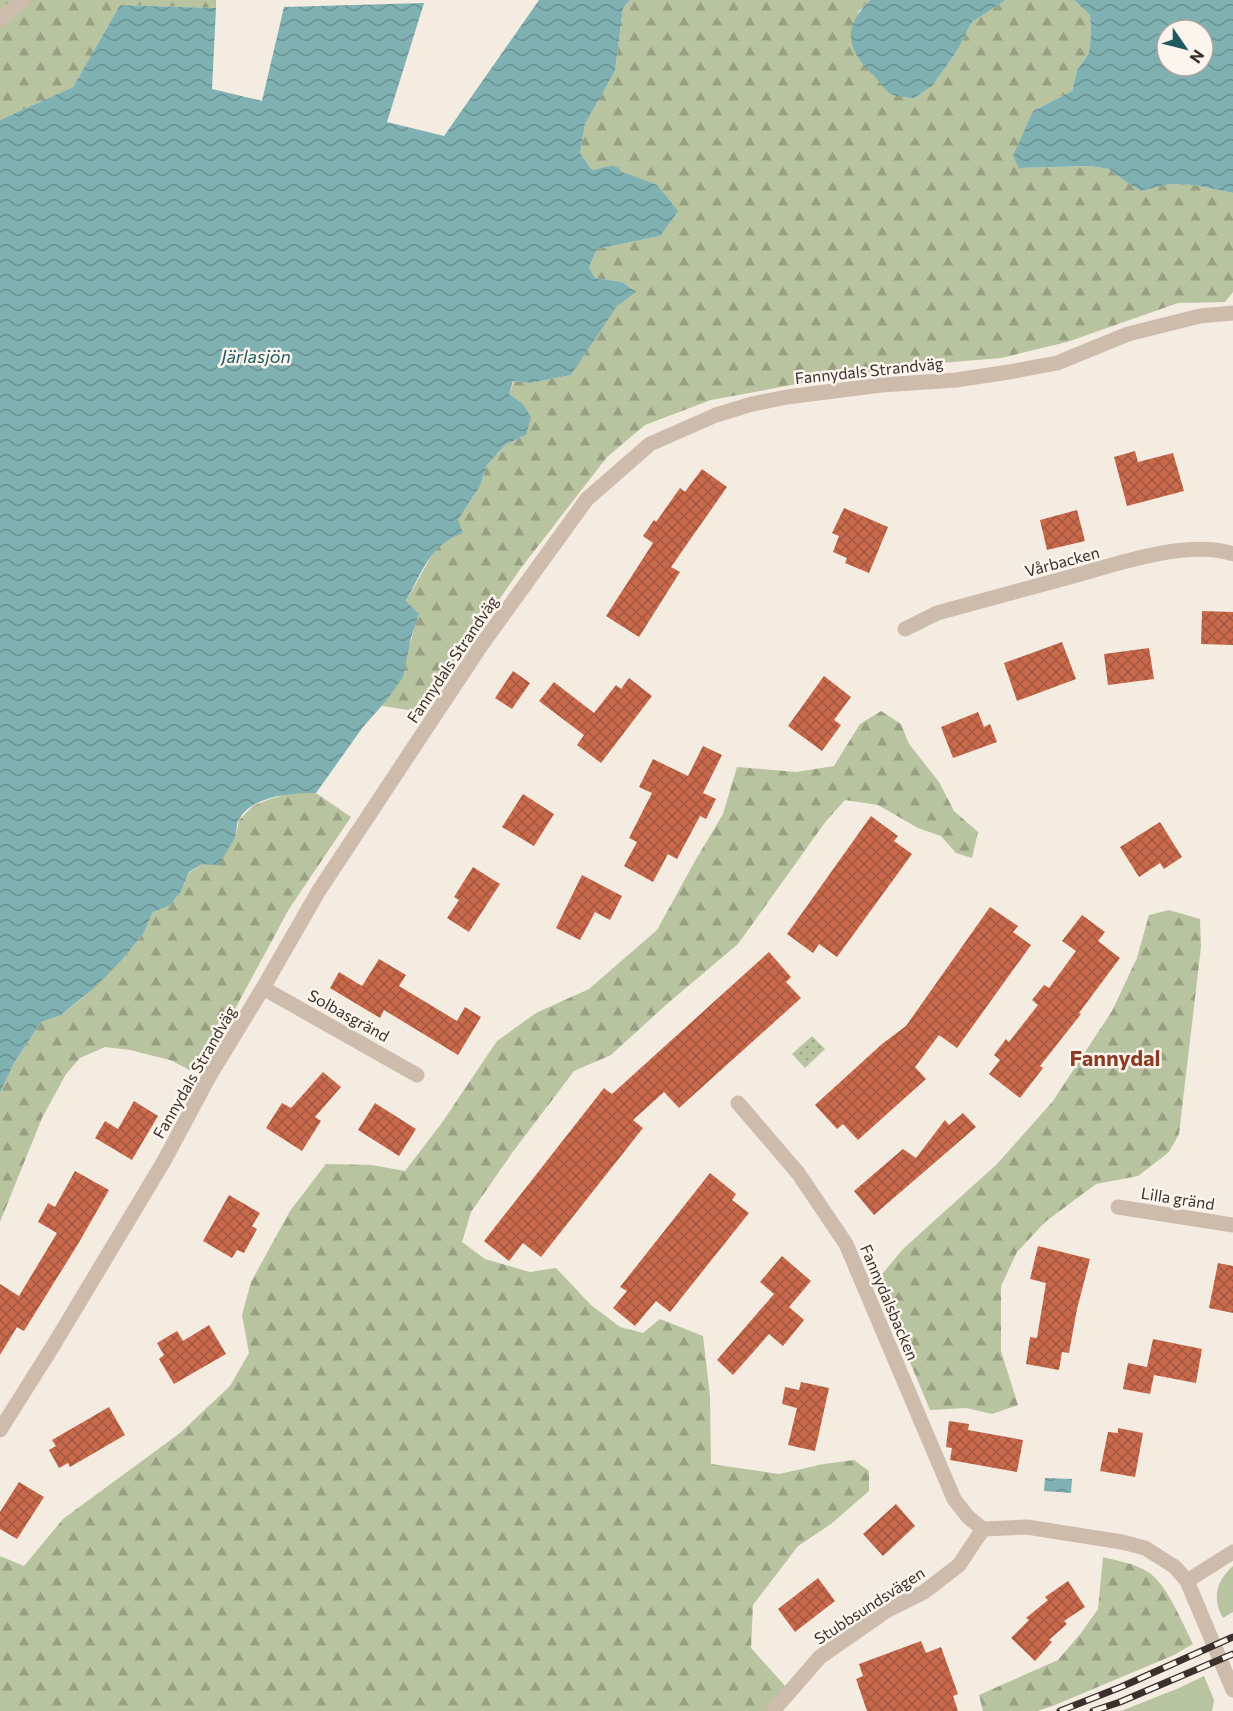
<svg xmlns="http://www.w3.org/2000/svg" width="1233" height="1711" viewBox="0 0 1233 1711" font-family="Commissioner,sans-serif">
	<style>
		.grass { fill: #b8c4a0 }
		.forest { fill: url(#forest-firs) }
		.park { fill: url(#park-dots) }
		.water { fill: url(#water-waves); fill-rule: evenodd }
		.building { fill: url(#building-cross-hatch) }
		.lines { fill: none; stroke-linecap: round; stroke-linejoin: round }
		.street { stroke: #cdbbac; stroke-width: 15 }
		.rail-casing { stroke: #3b302b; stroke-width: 7 }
		.rail { stroke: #fbf5ee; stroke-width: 4.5; stroke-dasharray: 14; stroke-linecap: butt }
		.labels { text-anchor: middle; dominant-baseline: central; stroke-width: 5; stroke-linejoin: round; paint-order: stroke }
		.street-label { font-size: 16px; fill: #3b302b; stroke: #fbf5ee }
		.water-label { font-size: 18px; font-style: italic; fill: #1f5a5e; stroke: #fbf5ee }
		.district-label { font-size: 22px; font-weight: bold; fill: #8c3b22; stroke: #fbf5ee }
	</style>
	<defs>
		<pattern id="forest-firs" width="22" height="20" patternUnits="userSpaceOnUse" patternTransform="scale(1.5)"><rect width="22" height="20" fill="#b8c4a0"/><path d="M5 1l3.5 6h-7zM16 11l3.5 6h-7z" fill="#97a083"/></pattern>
		<pattern id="park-dots" width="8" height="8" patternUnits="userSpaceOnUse" patternTransform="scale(1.5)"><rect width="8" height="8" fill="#b8c4a0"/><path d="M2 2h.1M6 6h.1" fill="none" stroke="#97a083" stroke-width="1.8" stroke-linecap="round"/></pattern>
		<pattern id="water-waves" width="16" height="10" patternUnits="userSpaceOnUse" patternTransform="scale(1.5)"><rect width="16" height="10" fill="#7fb0b2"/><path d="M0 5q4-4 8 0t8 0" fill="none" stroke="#699091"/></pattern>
		<pattern id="building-cross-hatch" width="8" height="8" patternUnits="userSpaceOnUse" patternTransform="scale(1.5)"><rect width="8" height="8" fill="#c8694b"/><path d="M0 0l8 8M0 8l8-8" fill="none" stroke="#a4573f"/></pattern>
	</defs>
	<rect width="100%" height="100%" fill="#f4ebe1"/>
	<path class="grass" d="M1233,1566V1612L1223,1618C1212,1598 1216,1581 1233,1566Z
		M1204,1676L1214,1700L1212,1711H1121L1179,1688Z"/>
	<path class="forest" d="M0,0H216V8L120,5L73,87L0,120Z
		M630,0H870L858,12L933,85L957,51L972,22L1006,0H1074L1090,15L1091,35L1089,53L1077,70L1072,91L1033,111L1019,168L1089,166L1109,169L1126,182L1141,191L1170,184L1194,185L1233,193V292L1225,302L1178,303L1067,342L1001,358L917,365L813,381L711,400L645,425L607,457L521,568L429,701L421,712L382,706L386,701L411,641L418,614L406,601L436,548L451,537L458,520L480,486L487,465L505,445L526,435L522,403L509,394L514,381L531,383L571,375L617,305L635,292L622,282L595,278L589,267L597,249L660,236L622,172L614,165L592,170L580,153L585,124L615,71L623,8Z
		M881,711L901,724L909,744L939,782L954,811L978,832L972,858L956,853L941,836L918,828L878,805L845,800L826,821L738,944L667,1004L611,1055L574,1071L512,1153L471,1212L462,1242L485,1259L530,1272L556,1268L591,1305L620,1327L643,1333L660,1319L703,1336L710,1396L711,1464L779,1474L824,1464L854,1460L869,1471V1491L831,1524L798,1546L753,1605L751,1648L786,1687L767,1711H0V1556L24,1566L63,1519L180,1433L230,1386L249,1353L242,1315L251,1282L290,1211L326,1164L372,1165L405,1171L441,1124L497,1041L536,1013L589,989L657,930L695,861L723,814L737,767L796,772L834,766L860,724Z
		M291,793H316L351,817L289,909L215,1046L194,1072L170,1060L130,1050L105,1047L80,1058L66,1074L42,1118L0,1222V1093L14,1063L41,1022L61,1015L81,999L123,959L143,934L153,912L169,906L181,892L189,873L202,864L236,835L239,820L253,806L270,799Z
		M1169,910L1200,919L1201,947L1179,1134L1169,1152L1138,1176L1096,1184L1045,1222L1017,1252L1001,1286V1351L1018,1405L992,1414L966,1408L930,1410L884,1300L883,1273L903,1249L997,1164L1053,1101L1112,1011L1137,958L1149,915Z
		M1103,1557C1118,1561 1134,1563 1148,1572C1167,1584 1182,1623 1193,1644L1174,1655L1055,1705L1037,1711H983L979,1695L1058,1660L1081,1633L1098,1609Z"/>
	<path class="park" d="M812,1036L825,1049L805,1068L792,1054Z"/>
	<path class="water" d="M539,0H630L623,8L615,71L585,124L580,153L592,170L614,165L622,172L657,185L678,211L660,236L597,249L589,267L595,278L622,282L636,292L617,306L571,375L531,383L513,381L509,394L522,403L531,417L526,435L505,445L487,465L480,486L458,520L463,533C431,543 421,574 406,601L419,614L411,638L403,677L386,701L363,727L316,793C291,793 254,795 239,819C236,824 237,832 235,837C230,847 224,856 218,865L202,864L189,872L181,892L169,906L153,912L143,934L123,959L95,987L61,1015L41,1022L14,1063L0,1093V120L73,87L120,5L216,8L212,89L262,101L284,7L424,3L387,122L444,136Z
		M870,0H1006L972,22L957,51L933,85L914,98C907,97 897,97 891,94C885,90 879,81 874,76C847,49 841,30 870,0Z
		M1074,0H1233V193L1194,185L1170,184L1141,191L1126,182L1109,169L1089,166L1019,168L1013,156L1033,111L1072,91L1077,70L1089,53L1091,35L1090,15ZM1167,30H1203V66H1167Z
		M1045,1478L1072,1479L1071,1493L1044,1491Z"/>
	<path class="building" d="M1135,451L1138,462L1173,453L1184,491L1127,506L1114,457Z
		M702,469L727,487L671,567L680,572L639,637L606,616L653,543L643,536L654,520L656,522L680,488L685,492Z
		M844,508L888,527L869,573L845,563L847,558L833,552L839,536L832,533Z
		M1077,510L1085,541L1047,550L1040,520Z
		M1202,611L1233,612V645L1201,644Z
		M1062,642L1076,679L1017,701L1004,663Z
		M1149,648L1154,679L1108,685L1104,654Z
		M513,671L530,683L512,709L495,698Z
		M824,676L851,697L834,720L841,725L822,751L788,726Z
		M629,678L652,696L601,763L577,745L584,735L539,701L554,682L594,713L616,685L621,689Z
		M978,712L984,727L990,724L997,742L953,758L941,727Z
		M703,746L722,755L703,793L716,799L706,819L700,816L677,859L668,854L653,882L624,866L637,842L629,838L652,793L639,787L653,759L688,776Z
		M523,794L554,814L534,846L502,827Z
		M871,816L898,836L894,841L912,854L837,957L819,944L813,953L787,934Z
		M1160,822L1182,857L1164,869L1160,863L1139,877L1120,847Z
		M473,867L500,884L469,932L447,918L459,900L454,897Z
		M582,875L622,896L610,920L595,912L580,940L556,928Z
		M990,907L1018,926L1013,932L1031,945L957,1048L939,1035L915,1067L926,1079L858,1140L843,1124L837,1129L815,1105L882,1044L906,1026Z
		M1082,915L1105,932L1098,941L1120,958L1079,1013L1081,1014L1040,1066L1043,1068L1020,1098L989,1074L1000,1060L994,1055L1006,1039L1009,1042L1038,1005L1032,1000L1044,985L1049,988L1076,951L1062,941Z
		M769,952L791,977L786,982L801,998L679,1108L664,1092L633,1120L643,1128L541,1257L523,1243L509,1261L484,1241L604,1088L612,1094Z
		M379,959L406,975L399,986L457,1021L465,1007L481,1017L458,1055L384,1010L380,1018L330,988L339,972L362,986Z
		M323,1072L341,1087L315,1117L321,1121L302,1151L266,1128L282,1103L291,1108Z
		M134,1101L158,1116L132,1160L95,1138L105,1121L118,1129Z
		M375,1103L416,1129L399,1156L358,1130Z
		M963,1113L976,1127L874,1215L854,1191L903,1149L916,1158L945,1120L949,1125Z
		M75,1171L109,1190L78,1244L24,1331L17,1327L0,1355V1284L19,1296L57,1233L38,1222L48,1203L55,1207Z
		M710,1173L736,1194L732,1200L749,1213L670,1312L656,1301L635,1326L613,1308L627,1291L620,1287Z
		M229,1195L260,1213L252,1226L257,1229L244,1253L237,1250L232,1258L203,1241Z
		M1038,1246L1090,1259L1077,1309L1069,1353L1062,1352L1059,1370L1026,1364L1030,1337L1037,1338L1046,1283L1030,1279Z
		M782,1256L811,1281L789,1307L804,1320L783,1346L769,1334L733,1375L717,1360L774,1294L760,1282Z
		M1218,1263L1233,1266V1313L1209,1308Z
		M209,1325L226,1354L174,1384L159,1359L164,1355L157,1343L177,1331L183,1341Z
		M1153,1339L1202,1349L1196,1383L1154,1375L1150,1394L1123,1389L1128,1363L1147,1367Z
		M801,1382L829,1388L815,1451L788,1445L797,1408L782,1404L785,1387L799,1390Z
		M109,1407L125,1435L70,1467L68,1463L59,1468L49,1450L56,1446L52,1440Z
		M949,1421L969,1424L968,1430L1023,1440L1017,1472L950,1460L952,1448L946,1447Z
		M1118,1428L1143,1433L1135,1477L1100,1471L1108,1432L1118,1433Z
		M19,1482L44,1497L17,1539L0,1529V1512Z
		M896,1504L915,1526L883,1556L863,1534Z
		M818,1578L835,1601L795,1632L778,1609Z
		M1068,1581L1085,1607L1064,1621L1067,1624L1049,1640L1052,1642L1035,1661L1011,1638L1029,1620L1026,1618L1048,1600L1045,1597Z
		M921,1641L926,1653L941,1647L958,1694L953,1696L958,1711H867L856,1679L863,1676L859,1664Z"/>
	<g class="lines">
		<path class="street" d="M0,19L23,0
			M905,629L937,613C980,601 1023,590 1066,578C1112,566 1187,538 1233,554
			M263,988L417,1075
			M738,1103L798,1173L846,1244L954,1499L968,1517L983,1529
			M1118,1207L1233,1225
			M0,1430L53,1346L164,1161L210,1075L263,988L318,892L480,647L587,499L650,444L716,415L752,404L787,397L881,385L956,380L1009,372L1057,363L1128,334L1200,316L1233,313
			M983,1529L1027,1527L1122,1542L1145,1548L1175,1567L1187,1581L1233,1690
			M1187,1581L1233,1552
			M773,1711L820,1657L886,1611L924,1592L959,1565L983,1529"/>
		<g class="rail-casing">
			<path id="rail" d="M1060,1711L1121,1687L1233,1637
				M1093,1711L1120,1702L1233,1654"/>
		</g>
		<use href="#rail" class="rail"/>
	</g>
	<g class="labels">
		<g class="street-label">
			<text transform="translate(869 370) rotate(-6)">Fannydals Strandväg</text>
			<text transform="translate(1062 561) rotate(-15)">Vårbacken</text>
			<text transform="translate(452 659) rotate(-56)">Fannydals Strandväg</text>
			<text transform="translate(349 1015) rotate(29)">Solbasgränd</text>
			<text transform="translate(194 1072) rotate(-60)">Fannydals Strandväg</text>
			<text transform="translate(1178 1198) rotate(9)">Lilla gränd</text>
			<text transform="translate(890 1302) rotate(67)">Fannydalsbacken</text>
			<text transform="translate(869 1605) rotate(-33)">Stubbsundsvägen</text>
		</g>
		<g class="water-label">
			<text x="256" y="356">Järlasjön</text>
		</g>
		<g class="district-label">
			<text x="1115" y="1057">Fannydal</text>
		</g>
	</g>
	<g transform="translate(1185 48) rotate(125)"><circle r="28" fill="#fbf5ee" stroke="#aea6a0" stroke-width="1.5"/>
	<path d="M0-4.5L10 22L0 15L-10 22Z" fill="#1f5a5e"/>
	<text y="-9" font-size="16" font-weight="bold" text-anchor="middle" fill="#3b302b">N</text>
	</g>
</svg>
